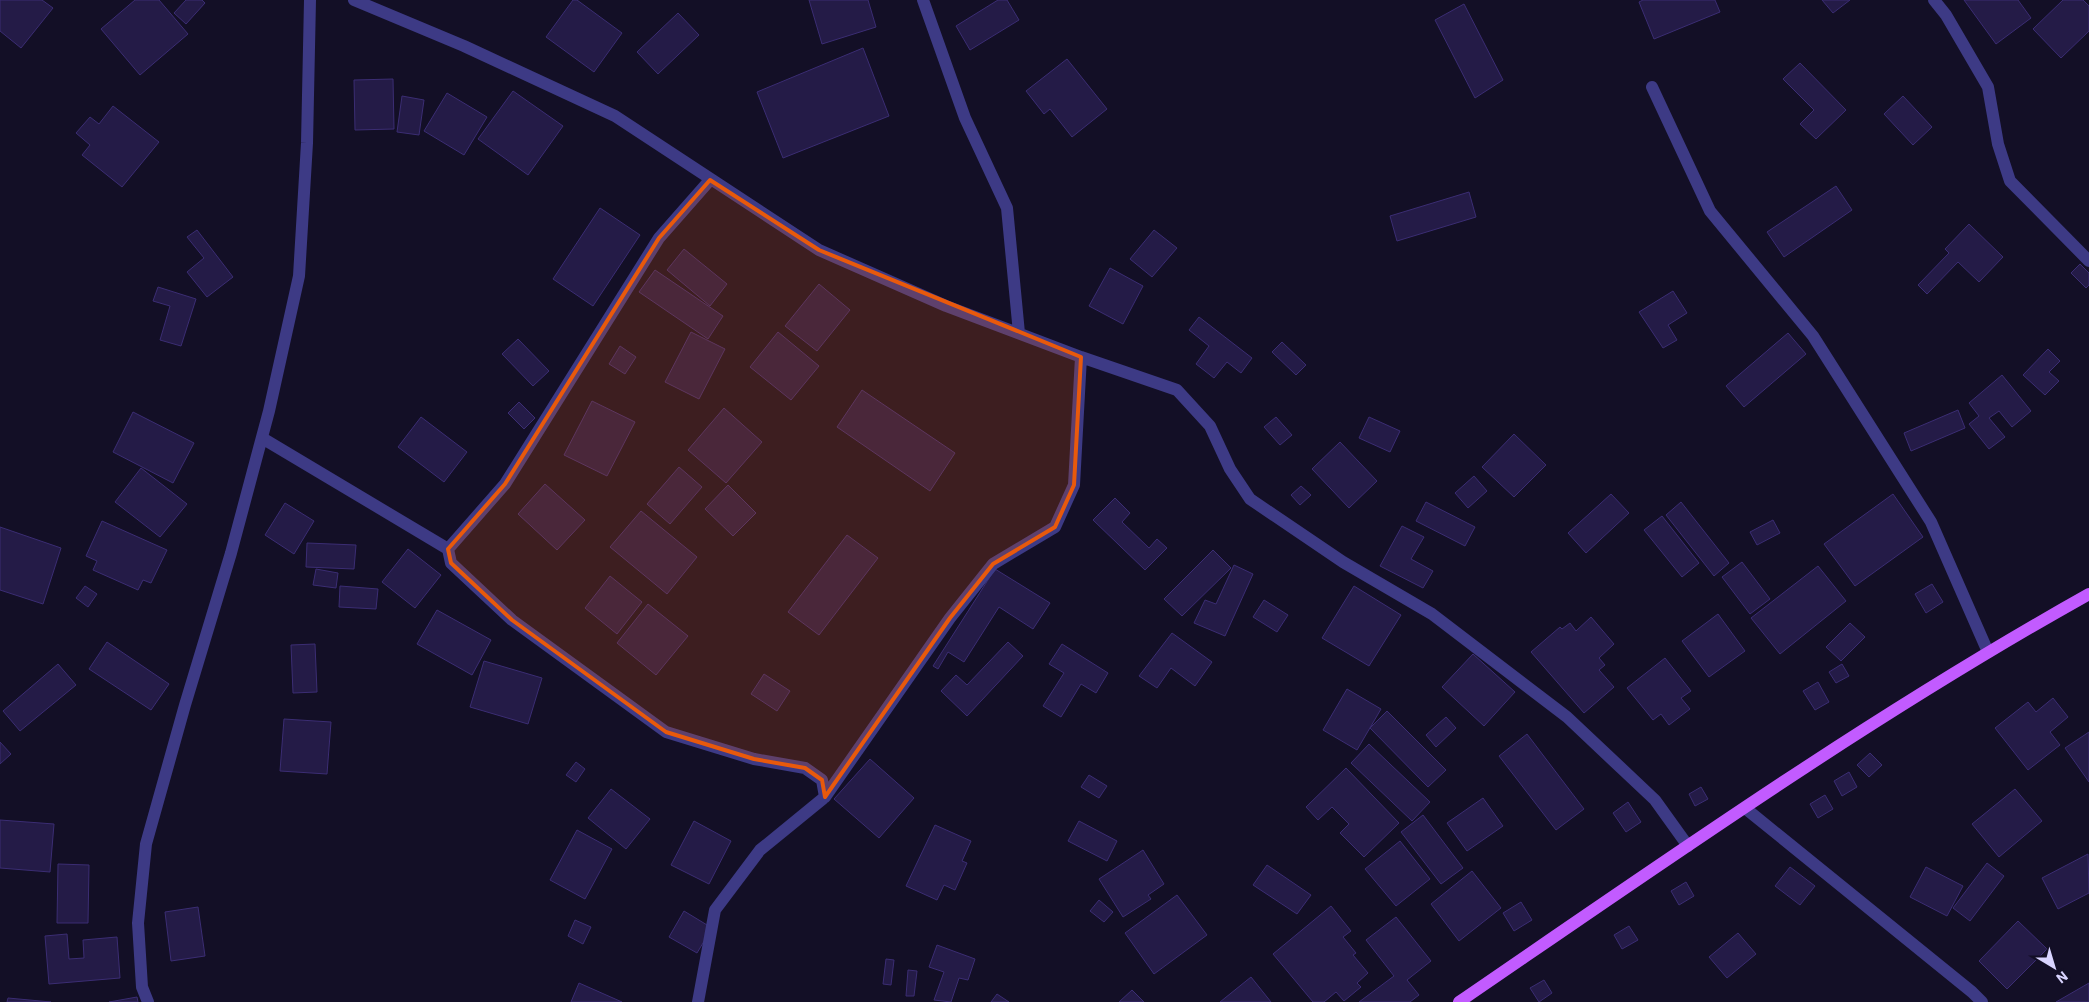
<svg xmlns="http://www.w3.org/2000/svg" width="2089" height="1002" viewBox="0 0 2089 1002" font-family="'IBM Plex Sans',sans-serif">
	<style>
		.building { fill: #241b47; stroke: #3b2d73 }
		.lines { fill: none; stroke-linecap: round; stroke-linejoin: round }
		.minor { stroke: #3d3a85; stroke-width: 12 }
		.major { stroke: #c25bff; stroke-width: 12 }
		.marked { fill: #e8590c; fill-opacity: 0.2; stroke: #e8590c; stroke-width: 4; stroke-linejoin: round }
	</style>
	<rect width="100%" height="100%" fill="#130f26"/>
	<path class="building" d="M0,0H42L53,8L21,48L0,31Z
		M135,0H159L188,34L140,75L101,29Z
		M186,0H202L205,3L186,24L174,13Z
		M573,0H577L622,33L594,72L546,37Z
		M809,0H868L876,27L822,44Z
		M998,0H1007L1019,20L970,50L956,26Z
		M1643,0H1715L1720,12L1654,39L1639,2Z
		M1822,0H1850L1833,13Z
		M1964,0H2018L2031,18L1996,44Z
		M2063,0H2083L2089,6V31L2061,58L2033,29Z
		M1464,4L1503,80L1475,98L1435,20Z
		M678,13L699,35L658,74L637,52Z
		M863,48L889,116L783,158L757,92Z
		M1067,59L1107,109L1072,137L1050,109L1044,114L1026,91Z
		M1800,63L1846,110L1816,139L1800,124L1814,110L1783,79Z
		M393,79L394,129L355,130L354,80Z
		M513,91L563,126L528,175L478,139Z
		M447,93L487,117L464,155L424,131Z
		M402,96L424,100L419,135L397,132Z
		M1903,96L1932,127L1913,145L1884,114Z
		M113,106L159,142L122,187L82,155L90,145L76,133L90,117L99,124Z
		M1836,186L1852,210L1784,257L1767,232Z
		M1469,192L1476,217L1397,241L1390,216Z
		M600,208L640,235L593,306L553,279Z
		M1969,224L2003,257L1979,282L1958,262L1927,294L1918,285L1949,253L1945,249Z
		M197,230L233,277L207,297L187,272L204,258L187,237Z
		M1154,230L1177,248L1152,277L1130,259Z
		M684,249L727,284L710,306L667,270Z
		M2080,264L2089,273V285L2086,288L2071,273Z
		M1110,268L1143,286L1123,324L1089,306Z
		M655,270L723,316L708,339L639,292Z
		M819,284L850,310L817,351L785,326Z
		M158,287L196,299L181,346L160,340L170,306L153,301Z
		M1673,291L1687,313L1668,325L1677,340L1663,348L1639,312Z
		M1199,317L1252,358L1241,373L1227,362L1214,378L1196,364L1209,346L1189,330Z
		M691,332L725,349L699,399L665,382Z
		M778,332L819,366L791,400L750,367Z
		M1788,333L1806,354L1744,407L1726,386Z
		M518,339L549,371L533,386L502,354Z
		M1282,342L1306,365L1296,375L1272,352Z
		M620,346L636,357L625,374L609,364Z
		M2048,349L2060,361L2049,372L2059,381L2045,395L2023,375Z
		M2002,375L2031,411L2012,427L1999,411L1989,418L2005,437L1989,449L1969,424L1979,416L1969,403Z
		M862,390L955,453L930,491L837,427Z
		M592,401L635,422L607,476L564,455Z
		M519,402L535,418L524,429L508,413Z
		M724,408L762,442L726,483L688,450Z
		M1958,410L1965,428L1911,451L1904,433Z
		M133,412L194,443L173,483L113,452Z
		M421,417L467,452L444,482L398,447Z
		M1276,417L1292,435L1280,445L1264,427Z
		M1369,417L1400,431L1390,452L1359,438Z
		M1514,434L1546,465L1514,497L1482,467Z
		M1340,442L1377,481L1349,508L1312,469Z
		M679,467L702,487L670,524L647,504Z
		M141,468L187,504L160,537L115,502Z
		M1474,476L1487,491L1468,508L1455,493Z
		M545,484L585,520L557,550L518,514Z
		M728,485L756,513L733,536L705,509Z
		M1301,486L1311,495L1300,505L1291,495Z
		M1611,494L1629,513L1586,553L1568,533Z
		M1893,494L1923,537L1855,586L1824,544Z
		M1115,498L1130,513L1122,522L1149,548L1157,539L1167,548L1145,570L1093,520Z
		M1426,502L1475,527L1465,546L1416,521Z
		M1681,502L1729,563L1714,576L1666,515Z
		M285,503L314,521L294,554L265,535Z
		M641,511L697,557L667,594L610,547Z
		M1662,516L1699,563L1682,577L1644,530Z
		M1773,520L1780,533L1757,545L1750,532Z
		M102,521L167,550L151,583L143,580L138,590L93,570L97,561L86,556Z
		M1402,526L1424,537L1411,559L1433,571L1423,588L1380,566Z
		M0,527L61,548L43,604L0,590Z
		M847,535L878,558L819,635L788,612Z
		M307,543L356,545L354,569L306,567Z
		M408,549L441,575L415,608L382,582Z
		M1213,550L1231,568L1182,616L1164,599Z
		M1742,562L1770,599L1750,614L1722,577Z
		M1234,565L1253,574L1225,636L1194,623L1205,600L1216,604Z
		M1818,566L1846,601L1780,654L1751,618Z
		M316,569L338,573L336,588L313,585Z
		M995,569L1050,603L1033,629L999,607L964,662L948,652L938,669L933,666Z
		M610,576L642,602L617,634L585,608Z
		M1932,584L1943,602L1926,613L1915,594Z
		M85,586L97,594L88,607L76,598Z
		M340,586L378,589L376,609L339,607Z
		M1354,586L1401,615L1369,666L1322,638Z
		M1264,600L1288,615L1277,632L1253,617Z
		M648,604L688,636L656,675L617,643Z
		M437,610L491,640L472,675L417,644Z
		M1718,614L1745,651L1709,677L1682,641Z
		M1591,617L1614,644L1599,658L1605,665L1599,670L1614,687L1584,713L1531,652L1560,627L1562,629L1570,623L1576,631Z
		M1850,623L1865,637L1841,661L1826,647Z
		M1172,633L1212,662L1195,686L1171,668L1157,688L1139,676Z
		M107,642L169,684L151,710L89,669Z
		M1008,642L1023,656L967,716L941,691L956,675L967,685Z
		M315,644L317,692L293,693L291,645Z
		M1062,644L1108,673L1096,693L1081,684L1061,717L1043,706L1064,673L1049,664Z
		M1473,654L1515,692L1484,726L1442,687Z
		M1665,658L1691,691L1681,698L1690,709L1669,725L1661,714L1653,720L1627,688Z
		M484,661L542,678L528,724L470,707Z
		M58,664L76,685L20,731L3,711Z
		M1842,664L1849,676L1836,683L1829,672Z
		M764,674L790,691L777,711L751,694Z
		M1818,682L1829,702L1815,710L1803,691Z
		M1347,689L1381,709L1357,750L1323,730Z
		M2053,698L2068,717L2050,732L2060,745L2028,770L1995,728L2028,702L2036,712Z
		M1387,711L1446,770L1428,787L1370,728Z
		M1446,717L1456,728L1436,747L1426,735Z
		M284,719L331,722L327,774L280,771Z
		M2089,732V782L2065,748Z
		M1527,734L1584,809L1556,830L1499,756Z
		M0,742L11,754L0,764Z
		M1369,744L1430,802L1412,821L1351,763Z
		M1870,753L1882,765L1869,777L1857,765Z
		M870,759L914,798L879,838L834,799Z
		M576,762L585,769L576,782L566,775Z
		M1346,768L1399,823L1364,857L1340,833L1349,824L1332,807L1318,820L1306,807Z
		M1849,772L1857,787L1842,796L1834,781Z
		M1089,775L1107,786L1099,798L1081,787Z
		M1701,787L1708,799L1695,806L1689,794Z
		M611,789L650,819L626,849L588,818Z
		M2015,789L2042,821L1999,857L1972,824Z
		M1825,795L1833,809L1818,818L1810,804Z
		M1483,798L1503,826L1467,851L1447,823Z
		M1628,802L1641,822L1626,832L1613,813Z
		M1423,815L1463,868L1441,884L1401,832Z
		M0,820L54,824L50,872L0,868Z
		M694,821L731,841L709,884L671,865Z
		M1079,821L1117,841L1107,861L1068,841Z
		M935,825L971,841L962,861L967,863L955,890L944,885L937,900L906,886Z
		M577,830L612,849L585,899L550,880Z
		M1400,841L1430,879L1396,906L1365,869Z
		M1143,850L1164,884L1148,895L1151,899L1123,917L1099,879Z
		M2088,854L2089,893L2058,909L2042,878Z
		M1987,863L2004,876L1970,921L1953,908Z
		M58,864L89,865L88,923H57Z
		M1267,865L1311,895L1297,914L1253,885Z
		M1790,867L1815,886L1800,905L1775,886Z
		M1926,867L1963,886L1947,916L1910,897Z
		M1472,871L1501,908L1459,941L1431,904Z
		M1686,882L1694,896L1679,905L1671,891Z
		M1177,895L1207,935L1154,974L1125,933Z
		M1099,900L1113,912L1104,922L1090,911Z
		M1521,902L1532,920L1514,931L1503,913Z
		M1331,906L1351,931L1343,937L1356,953L1353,955L1368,973L1357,983L1361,987L1344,1001L1336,992L1324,1002H1313L1273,954Z
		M198,907L205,956L171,961L165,912Z
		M684,911L712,928L697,953L669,937Z
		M1396,917L1431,961L1407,980L1419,995L1410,1002H1359L1394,976L1366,940Z
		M575,920L591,927L583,944L568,936Z
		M2018,921L2047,949L2007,989L1979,961Z
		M1629,926L1638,940L1622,949L1614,935Z
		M1738,933L1756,954L1727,978L1709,957Z
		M67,934L69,959L84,958L83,940L117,937L120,978L49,984L45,936Z
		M937,945L975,959L968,980L959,978L951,1002L934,1000L944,972L929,967Z
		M886,959L894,960L891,985L883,984Z
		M908,970L917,971L914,996H906Z
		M1251,977L1271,1002H1220Z
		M1544,980L1552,993L1539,1002L1530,988Z
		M579,983L622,1002H571Z
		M2089,983V1002H2056Z
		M1132,990L1144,1002H1119Z
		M997,994L1009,1002H991Z
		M137,997L138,1002H109Z
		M8,998L51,1002H7Z"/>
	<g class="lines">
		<path class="minor" d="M354,0L464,46L615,116L819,250L946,306L1081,357L1177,390L1210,426L1230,469L1250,499L1343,562L1432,614L1567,717L1655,800L1688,846
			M923,0L965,118L1007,208L1019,333
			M1934,0L1946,15L1988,87L1998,144L2010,181L2089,261
			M1652,87L1710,211L1813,336L1931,522L1988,652
			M262,438L448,549
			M825,797L950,618L993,564L1055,527L1074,485L1081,357
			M1745,808L1972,992L1982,1002
			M148,1002L142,987L138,923L146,844L185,705L231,553L269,411L299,276L307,143L310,0
			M698,1002L715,910L760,850L825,797L822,780L805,768L754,759L666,732L512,620L451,563L448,549L505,484L659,238L710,180"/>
		<path class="major" d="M1459,1002C1665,861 1871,716 2089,594"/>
	</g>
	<path class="marked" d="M710,180L819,250L1081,357L1074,485L1055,527L993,564L950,618L825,797L822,780L805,768L754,759L666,732L512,620L451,563L448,549L505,484L659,238Z"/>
	<g transform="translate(2054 967) rotate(142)" stroke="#130f26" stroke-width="4" paint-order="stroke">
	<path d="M0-4L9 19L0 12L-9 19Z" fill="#d9d4ff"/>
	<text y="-8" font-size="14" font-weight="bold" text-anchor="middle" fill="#d9d4ff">N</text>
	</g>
</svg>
